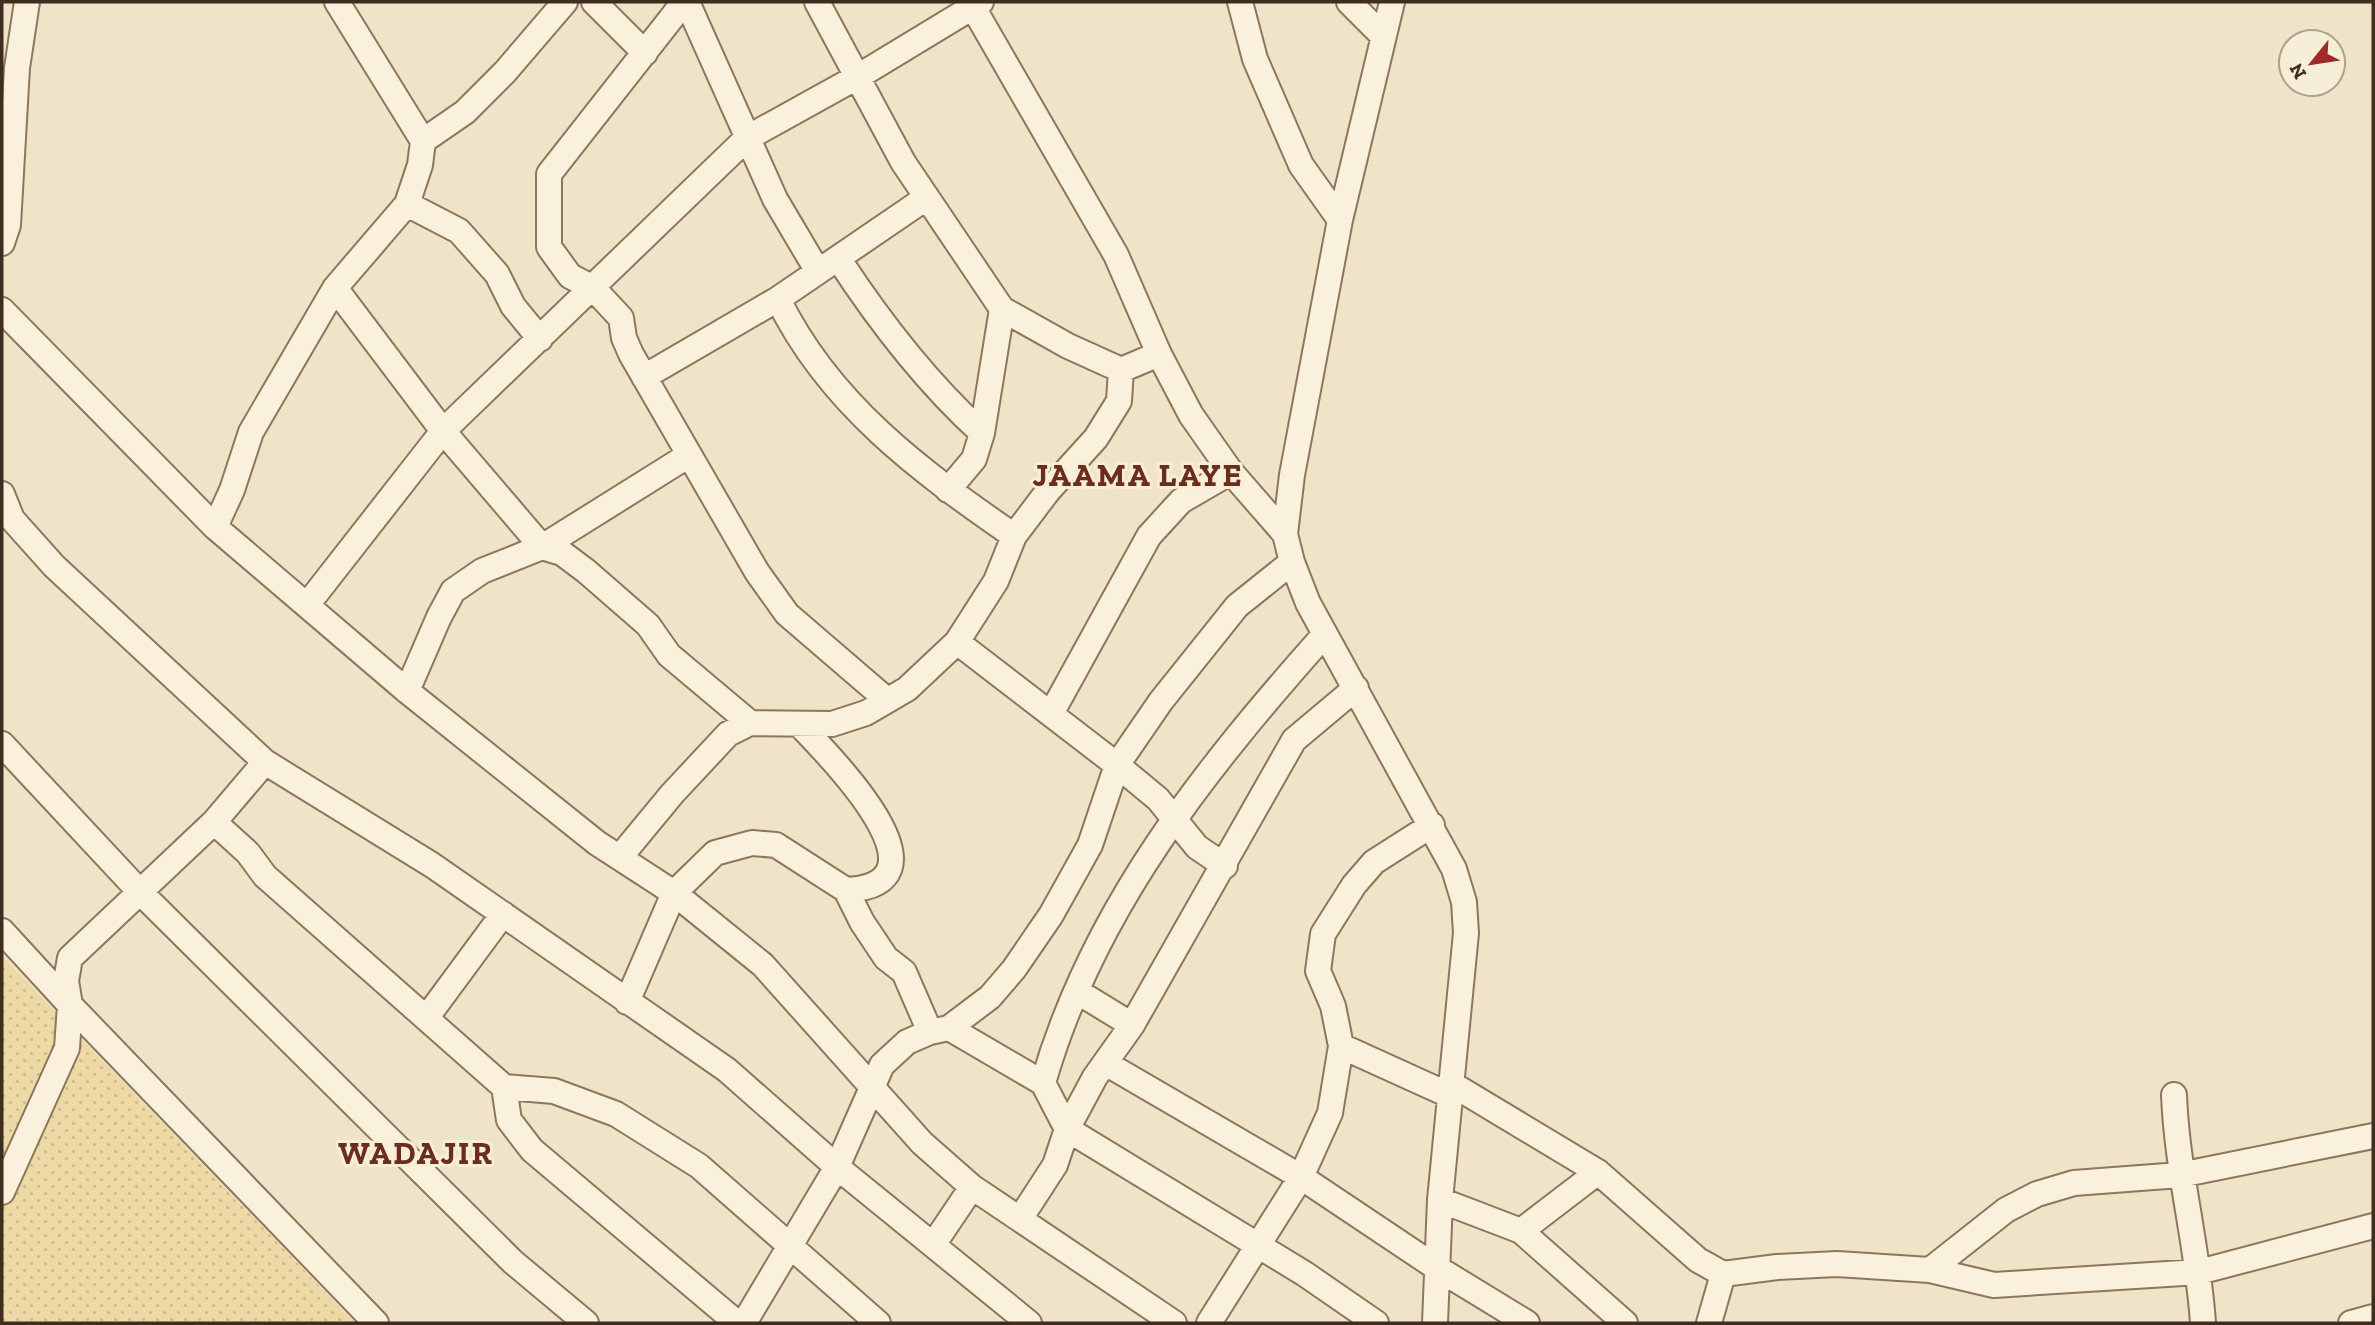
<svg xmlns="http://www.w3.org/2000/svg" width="2375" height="1325" viewBox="0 0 2375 1325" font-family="'Zilla Slab',serif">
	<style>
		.sand { fill: url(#sand-dots) }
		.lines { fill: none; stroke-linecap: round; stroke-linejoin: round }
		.minor-casing { stroke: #8d765c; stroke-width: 28 }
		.minor { stroke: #faf1dc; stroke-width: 24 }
		.labels { text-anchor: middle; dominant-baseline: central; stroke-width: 6; stroke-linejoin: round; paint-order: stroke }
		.district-label { font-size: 32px; font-weight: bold; letter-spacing: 2px; fill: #6b2e1e; stroke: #f7eed8 }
	</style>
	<defs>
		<pattern id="sand-dots" width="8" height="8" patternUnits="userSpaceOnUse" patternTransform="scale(1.75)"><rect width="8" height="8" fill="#ecd9a5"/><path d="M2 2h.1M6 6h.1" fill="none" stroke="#cbbb8e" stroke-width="1.8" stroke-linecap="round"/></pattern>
	</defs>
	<rect width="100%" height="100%" fill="#f0e4c8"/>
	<path class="sand" d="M2,956L355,1323H2Z"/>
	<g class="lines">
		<g class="minor-casing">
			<path id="minor" d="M337,2L423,141L420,165L407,204
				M594,2L645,53
				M684,2L549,174V247L570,276L593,288L621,318L624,338L631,354L757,572L787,614L887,700
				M687,2L775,199L817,270
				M817,2L903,162L1002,309L1068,346L1121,370L1159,354
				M970,2L1116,255L1159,354L1191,415L1231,472L1285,534
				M1240,2L1255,59L1301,165L1340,220
				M1349,2L1382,35
				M1392,2L1340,220L1292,475L1285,534L1292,562L1308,603L1454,869L1464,902L1466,933L1440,1200L1435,1323
				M423,141L465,112L505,72L565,2
				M2,243L8,225L17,68L27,2
				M838,258C879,321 926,382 982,433
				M335,288L443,431L542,547L562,553L586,571L648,625L669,655L750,723
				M778,299C829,404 920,471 1014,536
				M2,310L215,527L407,691L597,843L674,893L763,965L922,1143L972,1187L1174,1323
				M644,377L778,299L926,198
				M948,490L974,459L982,433L1002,309
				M2,494L12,519L54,566L265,762L432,865L727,1070L837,1167L1029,1323
				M215,527L232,490L251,432L335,288L407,204L459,231L497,274L513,306L540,339
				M307,605L443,431L747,138L859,76L981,2
				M957,642L1117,765L1158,799L1197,847L1225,866
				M407,691L439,617L453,591L482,571L542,547L689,455
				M1052,712L1149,536L1181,501L1231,472
				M799,724C827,754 959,884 846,890
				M2,744L141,893L513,1262L586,1323
				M214,822L248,853L265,876L504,1087L554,1091L616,1114L699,1166L878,1323
				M620,857L672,794L728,734L750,723L832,724L866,713L907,689L957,642L996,581L1014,536L1048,491L1096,438L1119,401L1121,370
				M2,931L70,1005L376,1323
				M1078,992L1132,1025
				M627,1002L674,893L715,853L752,843L776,845L846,890L862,922L886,958L904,972L930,1032
				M427,1017L503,914
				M949,1028L1043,1083L1067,1129L1305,1274L1376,1323
				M1341,1046L1449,1095
				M1107,1064L1301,1177L1437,1268L1527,1323
				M1043,1083C1093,908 1206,768 1325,634
				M1450,1083L1598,1172L1698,1260L1723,1274L1777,1267L1837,1264L1930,1270L1994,1285L2199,1272L2373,1226
				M504,1087L509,1120L532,1150L737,1323
				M2174,1095C2177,1172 2198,1246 2203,1323
				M2,1192L67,1048L70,1005L66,981L70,958L214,822L265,762
				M1440,1200L1521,1231L1625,1323
				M1020,1219L1055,1165L1067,1129L1095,1077L1132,1025L1294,740L1356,688
				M1521,1231L1598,1172
				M933,1245L972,1187
				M1930,1270L2006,1210L2037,1194L2074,1183L2180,1175L2373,1136
				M744,1323L837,1167L882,1065L907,1042L930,1032L949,1028L990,997L1014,969L1051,915L1090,845L1117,765L1161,701L1237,606L1292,562
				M1209,1323L1301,1177L1330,1113L1341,1046L1333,1006L1318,971L1323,934L1354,885L1374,862L1432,825
				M1709,1323L1723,1274
				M2351,1323L2373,1317"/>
		</g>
		<use href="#minor" class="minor"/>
	</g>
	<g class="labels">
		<g class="district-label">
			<text x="1138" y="475">JAAMA LAYE</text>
			<text x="416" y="1153">WADAJIR</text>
		</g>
	</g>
	<rect width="2375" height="1325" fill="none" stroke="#3d2e20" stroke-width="7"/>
	<g transform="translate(2312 63) rotate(240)"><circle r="33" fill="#f7eed8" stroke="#ada18e" stroke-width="2"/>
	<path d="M0-5L12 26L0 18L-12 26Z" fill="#9e2a2b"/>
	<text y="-10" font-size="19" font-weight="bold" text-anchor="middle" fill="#3d2e20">N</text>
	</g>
</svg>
